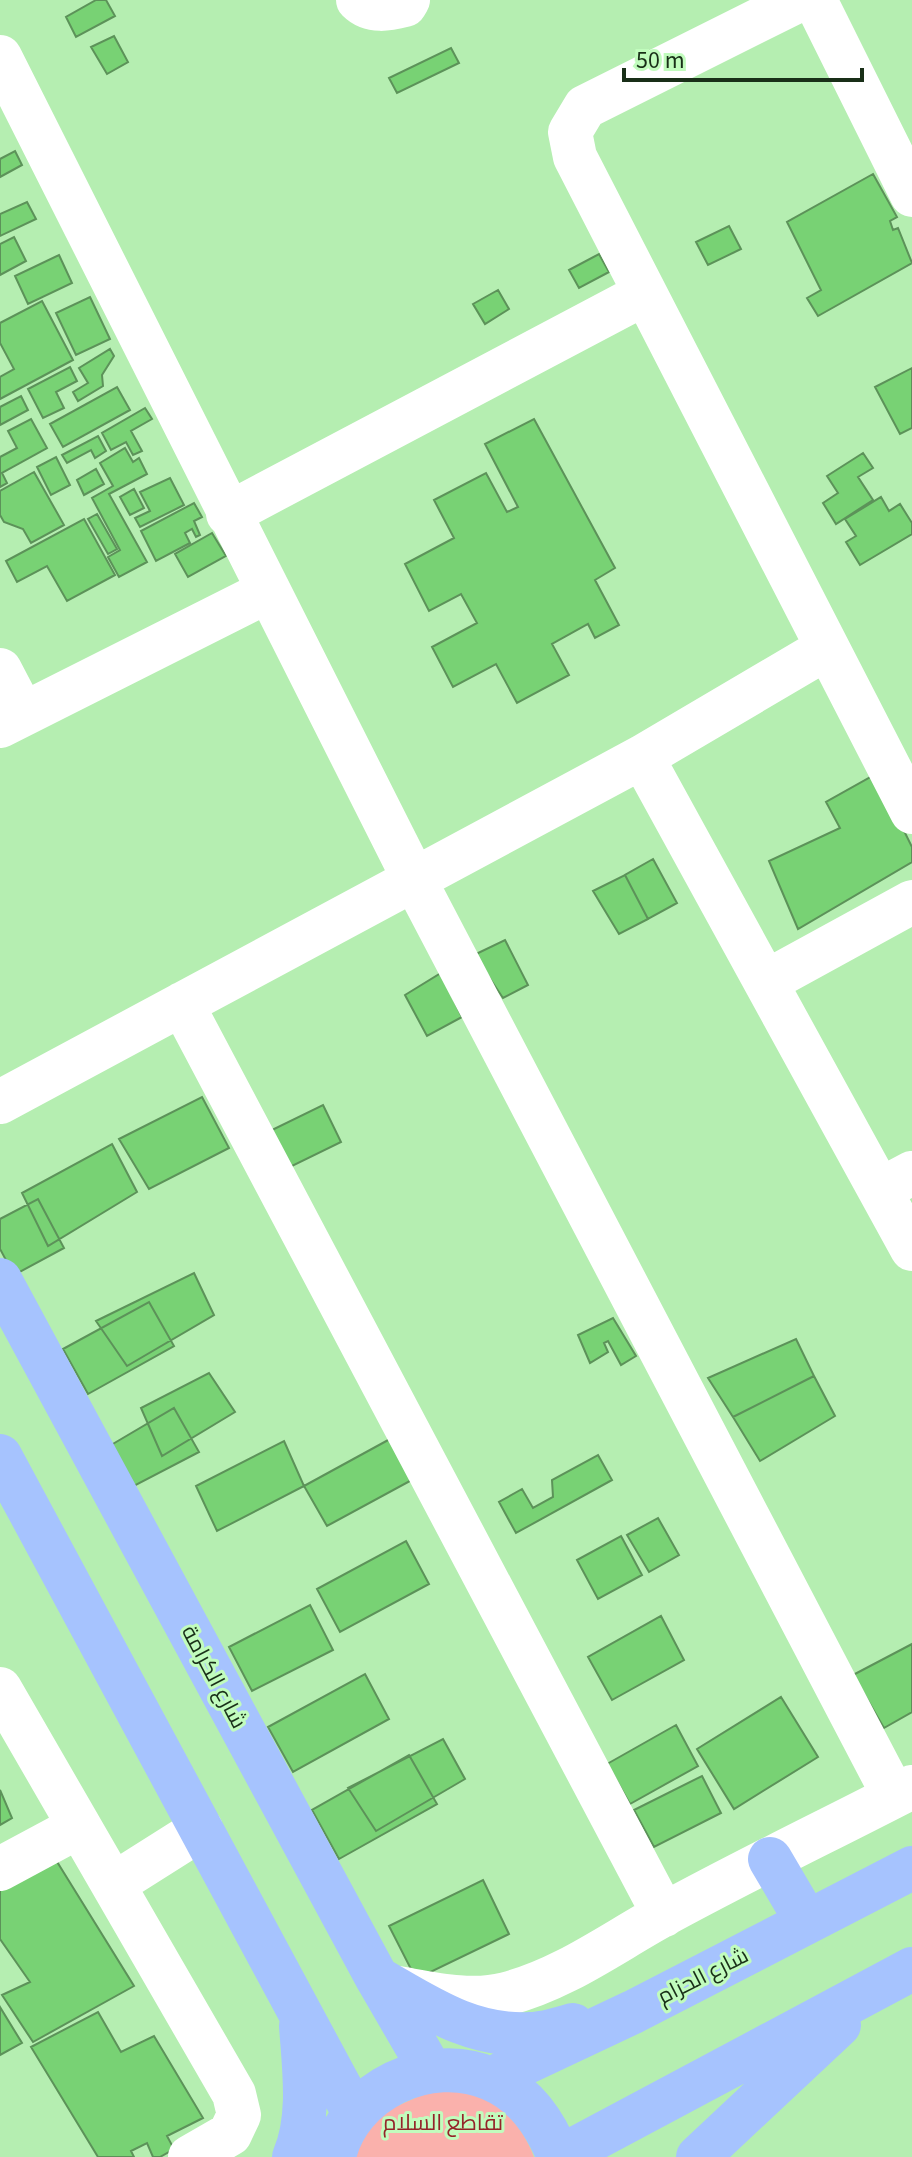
<svg xmlns="http://www.w3.org/2000/svg" width="912" height="2157" viewBox="0 0 912 2157" font-family="'Source Sans 3',Cairo,sans-serif">
	<style>
		.green { fill: #fab1ac }
		.building { fill: #78d274; stroke: #5c9259; stroke-width: 2 }
		.lines { fill: none; stroke-linecap: round; stroke-linejoin: round }
		.minor { stroke: #fff; stroke-width: 44 }
		.major { stroke: #a6c3fe; stroke-width: 44 }
		.labels { text-anchor: middle; dominant-baseline: central; stroke-width: 6; stroke-linejoin: round; paint-order: stroke }
		.street-label { font-size: 22px; fill: #192f18; stroke: #c1fcbd }
		.park-label { font-size: 22px; fill: #942329; stroke: #c1fcbd }
	</style>
	<rect width="100%" height="100%" fill="#b5eeb1"/>
	<path class="green" d="M433,2090C444,2090 456,2089 466,2092C499,2100 523,2126 534,2157H352L377,2115Z"/>
	<path class="building" d="M96,0H106L115,16L76,37L66,17Z
		M114,36L128,62L107,74L91,47Z
		M451,48L459,63L397,93L389,78Z
		M15,151L22,165L0,177V159Z
		M873,174L897,217L890,221L893,230L898,228L912,263L818,316L807,298L821,290L787,222Z
		M27,202L36,219L0,236V214Z
		M729,226L741,249L708,265L696,242Z
		M14,237L26,261L0,275V244Z
		M599,254L609,272L579,288L569,270Z
		M59,255L72,283L28,304L15,276Z
		M498,290L509,309L485,324L473,304Z
		M90,297L110,339L76,355L56,313Z
		M42,301L73,360L0,399V377L14,369L0,343V323Z
		M110,349L114,356L102,375L103,386L78,401L73,392L88,383L79,368Z
		M70,367L77,381L56,392L64,408L43,418L28,389Z
		M912,368V428L900,434L875,387Z
		M117,387L130,410L63,447L50,424Z
		M21,396L28,410L0,425V407Z
		M145,408L152,419L131,431L142,451L133,455L126,442L111,450L102,433Z
		M31,419L47,448L2,473L7,483L0,487V457L17,448L8,431Z
		M534,419L615,568L595,580L619,625L595,638L588,624L552,644L569,675L517,703L496,664L453,687L432,647L477,623L461,594L429,611L405,564L454,538L434,500L486,473L507,512L518,507L485,444Z
		M98,436L106,451L95,458L91,450L67,463L62,455Z
		M125,448L133,462L139,458L147,474L109,494L147,562L119,577L108,557L120,550L92,498L113,486L100,463Z
		M863,453L873,468L858,477L873,500L836,524L823,503L838,493L827,476Z
		M56,457L70,485L51,495L37,467Z
		M96,469L104,484L84,495L77,480Z
		M34,472L64,525L31,543L23,529L4,522L0,515V491Z
		M170,478L184,505L140,527L135,518L150,511L140,492Z
		M134,489L144,508L130,515L120,497Z
		M881,497L889,511L900,504L912,523V534L860,565L846,542L856,536L845,519Z
		M194,503L202,517L194,521L200,535L196,537L192,529L185,533L190,543L156,561L141,531Z
		M97,514L117,549L108,554L88,519Z
		M84,519L115,575L67,601L47,566L17,582L6,561Z
		M212,533L226,556L188,577L175,554Z
		M876,774L912,847V862L798,929L769,861L840,828L826,802Z
		M653,859L677,903L648,919L625,875Z
		M625,875L648,919L619,934L593,891Z
		M505,940L528,985L503,998L474,955Z
		M441,973L462,1017L427,1036L405,995Z
		M202,1097L229,1148L149,1189L119,1139Z
		M323,1105L341,1142L290,1167L272,1130Z
		M112,1144L137,1192L48,1246L22,1193Z
		M38,1199L64,1248L14,1275L0,1249V1219Z
		M194,1273L214,1315L127,1366L96,1321Z
		M149,1302L174,1346L88,1394L63,1349Z
		M613,1318L636,1356L621,1365L608,1341L604,1343L608,1352L590,1363L578,1335Z
		M796,1339L814,1376L733,1417L708,1378Z
		M209,1373L235,1412L162,1456L141,1408Z
		M814,1376L835,1416L760,1461L733,1417Z
		M174,1408L199,1452L130,1488L106,1448Z
		M401,1433L421,1475L327,1526L304,1486Z
		M284,1441L304,1486L217,1531L196,1486Z
		M598,1455L612,1480L516,1533L499,1502L522,1489L533,1508L553,1497L552,1480Z
		M658,1518L679,1555L649,1572L627,1535Z
		M621,1536L642,1575L598,1599L577,1560Z
		M406,1541L429,1584L340,1632L317,1589Z
		M310,1605L333,1650L252,1691L229,1647Z
		M661,1616L684,1660L612,1700L588,1657Z
		M912,1644V1712L884,1728L853,1675Z
		M365,1674L389,1719L293,1772L268,1727Z
		M781,1697L818,1757L734,1809L697,1749Z
		M676,1725L698,1766L630,1804L607,1764Z
		M443,1739L465,1779L376,1831L348,1788Z
		M409,1755L437,1804L339,1859L312,1810Z
		M702,1776L721,1813L654,1847L634,1810Z
		M0,1790L12,1818L0,1825Z
		M51,1852L134,1986L33,2042L2,1995L30,1982L0,1939V1881Z
		M483,1880L509,1934L416,1979L389,1926Z
		M0,2007L22,2043L0,2055Z
		M98,2012L121,2052L154,2036L203,2118L167,2136L174,2149L160,2157H153L147,2143L131,2151L134,2157H98L31,2047Z"/>
	<g class="lines">
		<path class="minor" d="M358,0C371,13 389,9 405,5L408,0
			M799,0L585,107L570,132L575,157L912,812
			M815,0L912,195
			M0,57L414,879L894,1796
			M228,514L644,294
			M0,670L23,714
			M0,726L268,591
			M642,757L912,1249
			M766,982L912,902
			M182,1004L664,1915
			M0,1102L642,757L827,648
			M880,1190L912,1173
			M0,1689L234,2094L239,2115L230,2134L190,2157
			M0,1869L78,1827
			M114,1884L201,1829
			M398,1988C433,1994 471,2003 506,1994C564,1979 612,1943 663,1915C745,1870 829,1830 912,1787"/>
		<path class="major" d="M0,1280L377,1978L431,2071
			M0,1456L354,2113
			M770,1859L807,1922
			M379,1979C428,2007 471,2037 530,2034C544,2034 559,2029 573,2025
			M491,2079L633,2012L912,1868
			M294,2157C311,2118 304,2068 301,2026
			M334,2157C348,2090 430,2052 491,2079C526,2094 545,2123 559,2157
			M560,2157L912,1969
			M698,2157L839,2025"/>
	</g>
	<g class="labels">
		<g class="street-label">
			<text transform="translate(214 1677) rotate(62)">شارع الكرامة</text>
			<text transform="translate(703 1976) rotate(-27)">شارع الحزام</text>
		</g>
		<g class="park-label">
			<text x="443" y="2123">تقاطع السلام</text>
		</g>
	</g>
	<path d="M624 68v12h238v-12" fill="none" stroke="#192f18" stroke-width="4"/>
	<text x="636" y="68" font-size="24" fill="#192f18" stroke="#c1fcbd" stroke-width="6" paint-order="stroke">50 m</text>
</svg>
